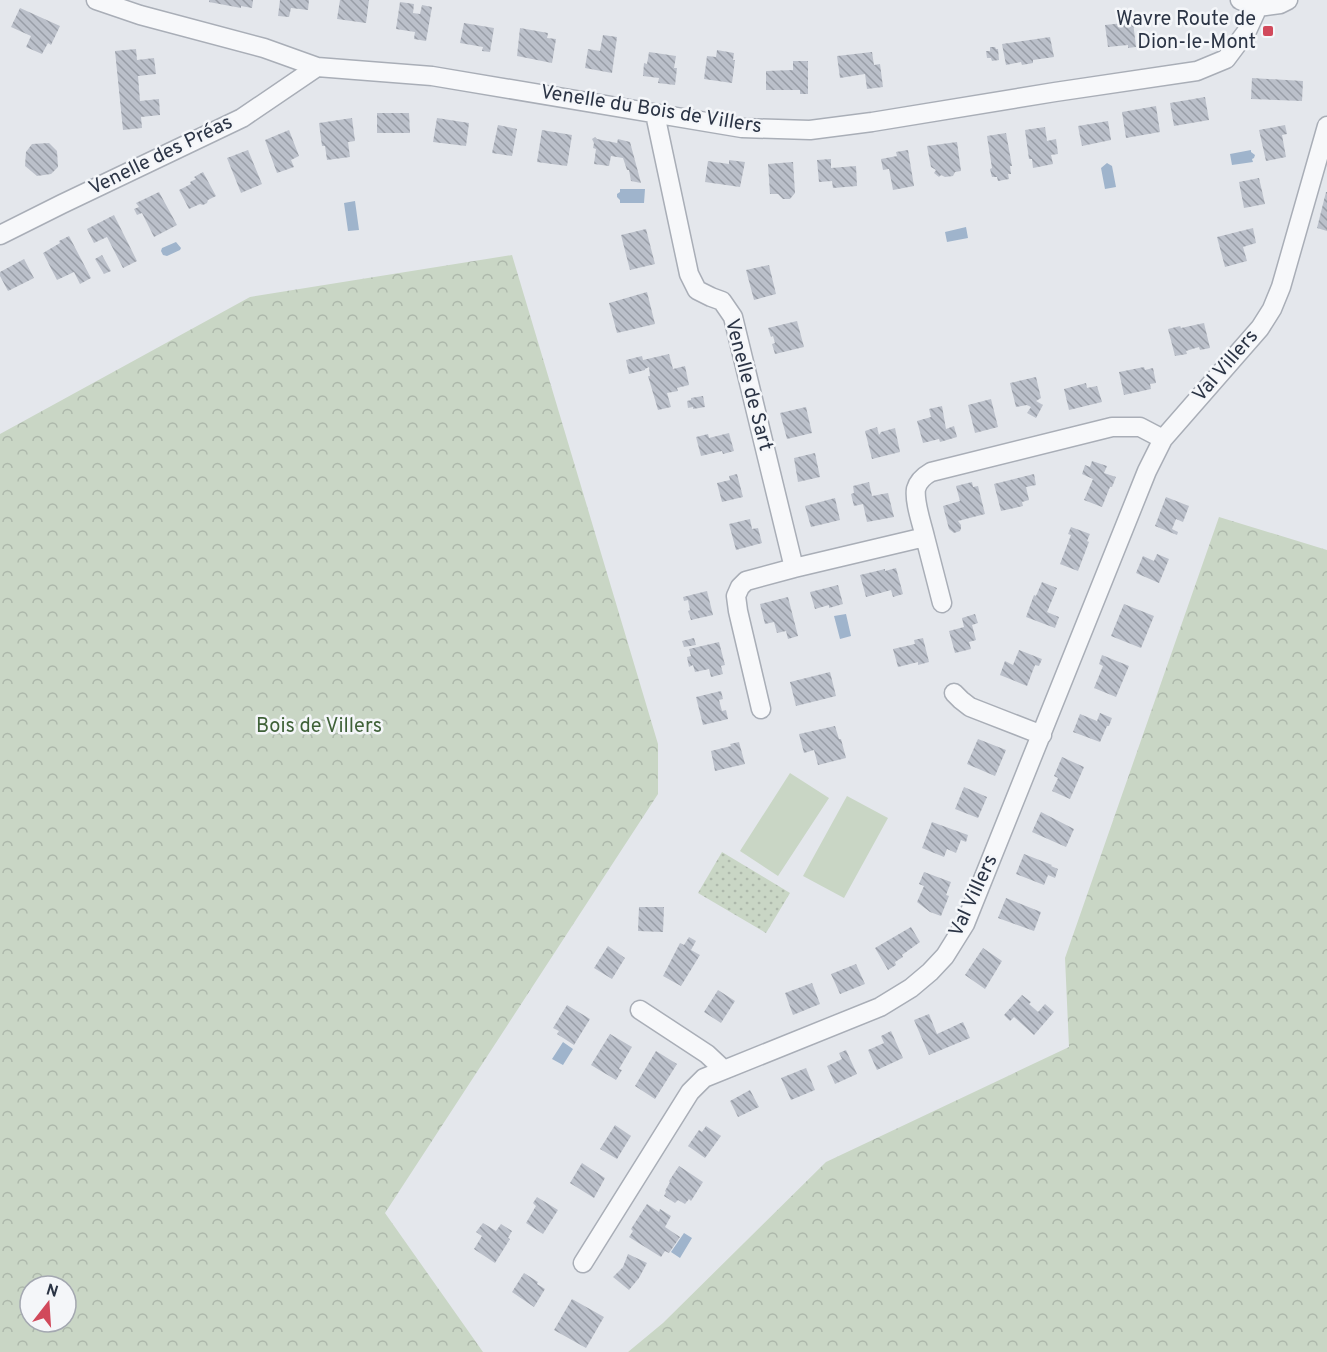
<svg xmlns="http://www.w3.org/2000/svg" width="1327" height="1352" viewBox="0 0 1327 1352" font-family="Overpass,sans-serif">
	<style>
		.grass { fill: #c9d6c5 }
		.forest { fill: url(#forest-crowns); fill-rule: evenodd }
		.park { fill: url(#park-dots) }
		.water { fill: #9fb4cc }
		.building { fill: url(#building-back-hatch) }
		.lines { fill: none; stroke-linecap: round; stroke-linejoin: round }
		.minor-casing { stroke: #a9aeb7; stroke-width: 21 }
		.minor { stroke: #f7f8fa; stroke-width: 18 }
		.poi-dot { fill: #d1495b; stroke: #f4f6f9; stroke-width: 2 }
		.labels { text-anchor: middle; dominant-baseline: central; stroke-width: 5; stroke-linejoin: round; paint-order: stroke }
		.poi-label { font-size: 20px; fill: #2b3445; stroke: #f4f6f9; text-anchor: end }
		.street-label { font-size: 20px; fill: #2b3445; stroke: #f4f6f9 }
		.park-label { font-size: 20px; fill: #3f6138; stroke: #f4f6f9 }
	</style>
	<defs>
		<pattern id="forest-crowns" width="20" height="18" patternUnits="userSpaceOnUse" patternTransform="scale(1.5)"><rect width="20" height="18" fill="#c9d6c5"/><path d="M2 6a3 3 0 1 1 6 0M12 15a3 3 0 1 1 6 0" fill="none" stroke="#adb8ab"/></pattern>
		<pattern id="park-dots" width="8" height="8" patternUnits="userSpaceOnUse" patternTransform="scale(1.5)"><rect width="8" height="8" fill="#c9d6c5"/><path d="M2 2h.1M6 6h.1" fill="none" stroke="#adb8ab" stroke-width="1.8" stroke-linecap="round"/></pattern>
		<pattern id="building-back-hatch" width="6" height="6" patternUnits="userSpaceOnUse" patternTransform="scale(1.5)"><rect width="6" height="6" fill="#bbc0ca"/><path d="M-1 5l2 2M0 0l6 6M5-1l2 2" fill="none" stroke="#989da6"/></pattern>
	</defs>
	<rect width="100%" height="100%" fill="#e4e7ec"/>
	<path class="grass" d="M790,773L829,798L778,876L740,851Z
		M847,796L888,818L844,898L803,876Z"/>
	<path class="forest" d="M512,255L658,744V794L385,1213L483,1352H0V434L250,297ZM30,1286H66V1322H30Z
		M1219,517L1327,550V1352H628L663,1323L826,1162L1069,1047L1065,958Z"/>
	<path class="park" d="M722,852L790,893L766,933L698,893Z"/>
	<path class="water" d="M1251,150V152L1255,155L1254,158L1252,159L1253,162L1232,165L1230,154Z
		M1107,163L1112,166L1116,187L1105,189L1101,168Z
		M620,189H645L644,203H620V200L617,197V194L620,192Z
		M355,201L359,230L348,231L344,203Z
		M966,227L968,238L947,242L945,232Z
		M176,242L181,248L180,250L167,256L163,255L161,251L162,248Z
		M846,614L851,636L840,639L834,616Z
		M563,1042L573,1049L563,1065L552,1059Z
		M684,1233L692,1238L680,1258L671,1252Z"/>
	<path class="building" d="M209,0H253L252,8L241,6V8L209,2Z
		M280,0H309L308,10L291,8L289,17L278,16Z
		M340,0H369L366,23L337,19Z
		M400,2L414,4L413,13L420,14L422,5L432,7L426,41L414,39L415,32L396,29Z
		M20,8L60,26L51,45L48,43L42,54L26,47L31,36L11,27Z
		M1133,22L1136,47L1128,48V45L1108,47L1105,25Z
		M464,23L494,28L490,52L482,51L483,47L460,43Z
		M520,28L548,33L547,38L556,39L552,63L517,56Z
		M603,35L617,37L612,73L585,68L588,49L600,51Z
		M1050,37L1054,57L1033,60V63L1022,65L1021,62L1006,65L1002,44Z
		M990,47H995L996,49H998L999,60L992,61L991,58H987L986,51H990Z
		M136,49L137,60L154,58L156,74L138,76L140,101L159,99L160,115L141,117L142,128L123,130L115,51Z
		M717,50L734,53L733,60H735L732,83L704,79L707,56L716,57Z
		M649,52L676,56L674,68H677L675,85L658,83L659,78L643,76L644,63L647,64Z
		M872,52L874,65L880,64L883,87L867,89L865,74L840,78L837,56Z
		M793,61H808V94H800V90H766V71L793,70Z
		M1252,78L1303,81L1302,101L1251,99Z
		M1205,97L1209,120L1174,126L1170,103Z
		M1156,106L1160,132L1126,138L1122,112Z
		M377,113H409L410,133H377Z
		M352,118L355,141L348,142L350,157L327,160L325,146H322L319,123Z
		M437,118L469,123L466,146L433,142Z
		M1108,121L1111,140L1082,146L1078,126Z
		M498,125L517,129L512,156L492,153Z
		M1285,125L1287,134L1282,135L1286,157L1266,161L1259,130Z
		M1045,127L1047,141L1056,139L1058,154L1051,155L1053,164L1033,168L1032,159H1029L1025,130Z
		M289,130L299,156L291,160L294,167L277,173L265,140Z
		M542,130L572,135L567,166L537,162Z
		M1006,133L1012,166H1010L1011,174H1008L1009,179L998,181L997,177H992L990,169L992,168L987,136Z
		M595,137L597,139L617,143L618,139L630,142L641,183L631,181L629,170H627L623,158L611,156L609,166L594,164L596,149L593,148L594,143L592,139Z
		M957,142L961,171L955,172L953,176L945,177L941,175L939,177L934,173L936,170L931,167L927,146Z
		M49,143L57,151L58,167L51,174L37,176L25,166L26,152L32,144Z
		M248,150L262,184L241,193L227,158Z
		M908,150L914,186L893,190L889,169L883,170L881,159L897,156L896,152Z
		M831,159V168L856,166L857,186L833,188L832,181L819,182L817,160Z
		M729,160L745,162L740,187L705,182L708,161L729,164Z
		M793,162L795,193L790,199H783L778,194H770L768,164Z
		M203,172L216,196L208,200L207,203L203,205L200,204L189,209L179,190L191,184L190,182L196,179L194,177Z
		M1259,178L1265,204L1244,208L1239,182Z
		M159,192L177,225L154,237L142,213L137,215L134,209L139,207L136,203Z
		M1326,192H1327V231L1317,228Z
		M114,215L137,261L123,268L107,237L94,243L87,229Z
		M1253,228L1256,243L1243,247L1247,261L1225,267L1217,237Z
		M646,229L655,264L630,270L621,235Z
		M69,236L91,278L80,284L74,272L57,280L43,253L60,243L59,241Z
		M102,255L111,271L104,274L95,259Z
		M24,259L34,278L8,291L0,276V272Z
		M769,265L776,294L754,300L746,270Z
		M647,292L655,324L617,333L609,303Z
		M797,321L804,347L775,354L772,344L775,343L773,336L771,337L768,328Z
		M1204,323L1210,348L1200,350L1199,347L1186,351L1187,354L1175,356L1168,329L1180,326L1181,328Z
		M669,354L673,369L685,366L689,385L677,388L678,391L667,393L671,407L658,410L648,376H650L649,367L645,369V370L629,374L626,360L642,356L643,360Z
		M1144,367L1145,370L1153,368L1156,383L1150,384L1151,389L1124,395L1119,372Z
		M1036,377L1041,398L1036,401L1043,405L1036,418L1027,413L1031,407L1027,405L1016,407L1010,383Z
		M1086,383L1087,388L1097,386L1102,402L1069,410L1064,389Z
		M703,396L705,407L693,409V407L688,408L687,401L691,400V398Z
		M991,399L998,427L975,433L968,405Z
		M942,406L946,429L954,426L957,437L940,442L939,439L923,443L917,421L931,417L929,409Z
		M806,407L812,433L787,439L780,413Z
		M877,427L879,435L881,432L895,428L900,452L872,459L865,431Z
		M729,433L734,451L723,454L722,451L701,456L696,437L708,434L709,438Z
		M815,453L820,477L798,482L794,458Z
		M1092,461L1107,466L1104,473L1116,477L1112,487H1110L1102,507L1084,500L1093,479L1082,474L1085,465L1090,467Z
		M737,474L743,497L722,502L717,483L730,480L729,476Z
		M1034,474L1036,485L1026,487L1029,500L1022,502L1023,506L1001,511L994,484Z
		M869,482L872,496L888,493L894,517L867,522L863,504L854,506L851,494L854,493L853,486Z
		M972,482L973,487L978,486L985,514L958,521L961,525V528L960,531L954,533L949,529L943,506L960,501L956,486Z
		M1166,497L1189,506L1183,522L1176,519L1172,529L1178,532L1177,535L1155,526Z
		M835,498L840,520L811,527L805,506Z
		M750,519L752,529L758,528L762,543L736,550L729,524Z
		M1071,527L1090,534L1087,541L1089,542L1078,571L1060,564L1071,535L1068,534Z
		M1157,554L1169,559L1159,583L1136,573L1143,556L1154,561Z
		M896,568L903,594L893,597L891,590L866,597L860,575L885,569V571Z
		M1042,582L1057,588L1047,612L1059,617L1055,628L1026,617L1034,595L1036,596Z
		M838,585L843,604L829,608V605L815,609L810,592Z
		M707,591L713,615L691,620L688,611L690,610L688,600L684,601L683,597Z
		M788,597L798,636L788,639L786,631L777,633L774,622L765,624L760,604Z
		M1124,604L1154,616L1141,648L1111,636Z
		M975,614L978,623L972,625L976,640L969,642L971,649L955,653L949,631L964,627L962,618Z
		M694,638L696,645L684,647L682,641Z
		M923,638L929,662L918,665V662L898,667L893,649L915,644L914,640Z
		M719,642L725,665L721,666L723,674L711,677L709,669L695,672L693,665L689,667L687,657L691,656L689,649Z
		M1019,650L1042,659L1039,666L1035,665L1027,686L1000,675L1005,661L1013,665Z
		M1102,655L1129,666L1116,697L1094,688L1103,666L1099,664Z
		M830,672L836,696L796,706L790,682Z
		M721,691L723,699L719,700L722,711L726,710L728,719L703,725L696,697Z
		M1100,713L1112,718L1109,726H1107L1100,742L1073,732L1080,714L1097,721Z
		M835,726L839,739H841L846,758L818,765L814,750L804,753L799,734Z
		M978,739L1006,750L995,776L967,764Z
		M739,742L745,764L715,771L711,751L731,746L730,744Z
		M1062,757L1084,767L1070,799L1052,791L1058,778L1054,776Z
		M964,787L987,797L978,818L955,809Z
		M1041,812L1074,829L1066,847L1032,832Z
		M932,822L968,835L966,842L961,840L956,853L947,849L944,857L922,848Z
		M1024,854L1052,865L1051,866L1058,869L1055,878L1048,875L1044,885L1016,874Z
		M924,872L951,882L946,895L949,896L941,916L930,912L917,902L924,886L919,884Z
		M1006,898L1041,912L1034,931L998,918Z
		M639,907H664L663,932L638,931Z
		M911,927L920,942L902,955L903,957L895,962L896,965L888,970L875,948Z
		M689,937L696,941L691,950L700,955L681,986L663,976L680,943L684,945Z
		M608,946L625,958L612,979L594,968Z
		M983,948L1002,961L985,989L965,975Z
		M856,964L865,984L840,994L831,974Z
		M812,983L820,1004L793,1015L785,993Z
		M718,990L735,1001L721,1023L704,1012Z
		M1022,995L1031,1002L1029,1004L1038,1012L1045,1004L1054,1012L1034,1035L1014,1017L1010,1021L1004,1015Z
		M567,1005L590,1019L574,1045L557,1034L559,1031L553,1028Z
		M929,1014L937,1034L963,1022L970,1038L929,1055L914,1020Z
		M891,1031L903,1058L877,1070L868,1050L884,1043L881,1036Z
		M610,1034L632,1047L619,1069L622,1070L616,1080L591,1065Z
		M846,1050L857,1074L835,1084L827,1066L842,1059L839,1053Z
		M656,1051L677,1064L655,1099L635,1086Z
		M806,1068L815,1090L791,1100L781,1078Z
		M750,1090L759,1107L738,1117L730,1101Z
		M615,1125L631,1136L617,1159L600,1149Z
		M706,1126L721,1136L705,1158L688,1146L699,1130L702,1132Z
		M582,1163L605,1178L594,1198L570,1183Z
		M679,1166L703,1182L691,1201L689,1199L685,1204L678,1200L675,1203L664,1196L666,1192L665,1191L670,1182L669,1181Z
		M537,1197L558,1210L543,1234L526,1223L536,1206L533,1203Z
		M647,1204L659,1212L660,1209L671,1216L665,1227L680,1237L669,1253L665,1251L661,1257L629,1237L633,1231L631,1229Z
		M483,1223L496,1231L501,1224L512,1231L508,1238L510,1239L495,1263L474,1249L482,1236L476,1232Z
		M628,1254L647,1263L639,1278L629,1290L613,1277L623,1267Z
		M524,1273L538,1282L537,1284L545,1289L534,1307L512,1292Z
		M572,1299L604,1317L586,1348L554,1330Z"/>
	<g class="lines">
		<g class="minor-casing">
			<path id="minor" d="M96,0L140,15L264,48L317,67L432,76L742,128L810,130L872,122L1055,92L1197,71L1226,59L1247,31L1258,7
				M1240,0L1258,7
				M1258,7L1280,4L1288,0
				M655,114L689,274L697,290L711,297L722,301L733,317L794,568
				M0,235L62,204L242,118L317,67
				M925,537L942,603
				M954,693L961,700L970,707L1042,735
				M761,709L738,611L736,596L740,587L746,581L794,568L925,537C922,524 914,502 916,489C918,481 924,476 931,472L1112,427H1140L1163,439
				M640,1010L707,1054L723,1069
				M583,1263L690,1092L704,1078L880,1007L911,988L930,972L945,956L965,924L1147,471L1163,439L1260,328L1272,309L1281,287L1327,126"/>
		</g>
		<use href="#minor" class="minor"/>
	</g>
	<rect class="poi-dot" x="1262" y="25" width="12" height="12" rx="3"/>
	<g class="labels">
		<g class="poi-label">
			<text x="1256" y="20">Wavre Route de<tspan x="1256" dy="23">Dion-le-Mont</tspan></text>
		</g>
		<g class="street-label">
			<text transform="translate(651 110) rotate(9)">Venelle du Bois de Villers</text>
			<text transform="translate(161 156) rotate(-26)">Venelle des Préas</text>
			<text transform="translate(1226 366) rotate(-49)">Val Villers</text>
			<text transform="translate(748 385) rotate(75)">Venelle de Sart</text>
			<text transform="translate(974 896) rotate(-65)">Val Villers</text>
		</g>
		<g class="park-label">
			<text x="319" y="727">Bois de Villers</text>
		</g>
	</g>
	<g transform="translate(48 1304) rotate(17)"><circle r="28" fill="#f4f6f9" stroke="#a4a8b1" stroke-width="1.5"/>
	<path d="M0-4.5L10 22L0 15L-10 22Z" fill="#d1495b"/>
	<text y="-9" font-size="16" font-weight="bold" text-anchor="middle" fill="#2b3445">N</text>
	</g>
</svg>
